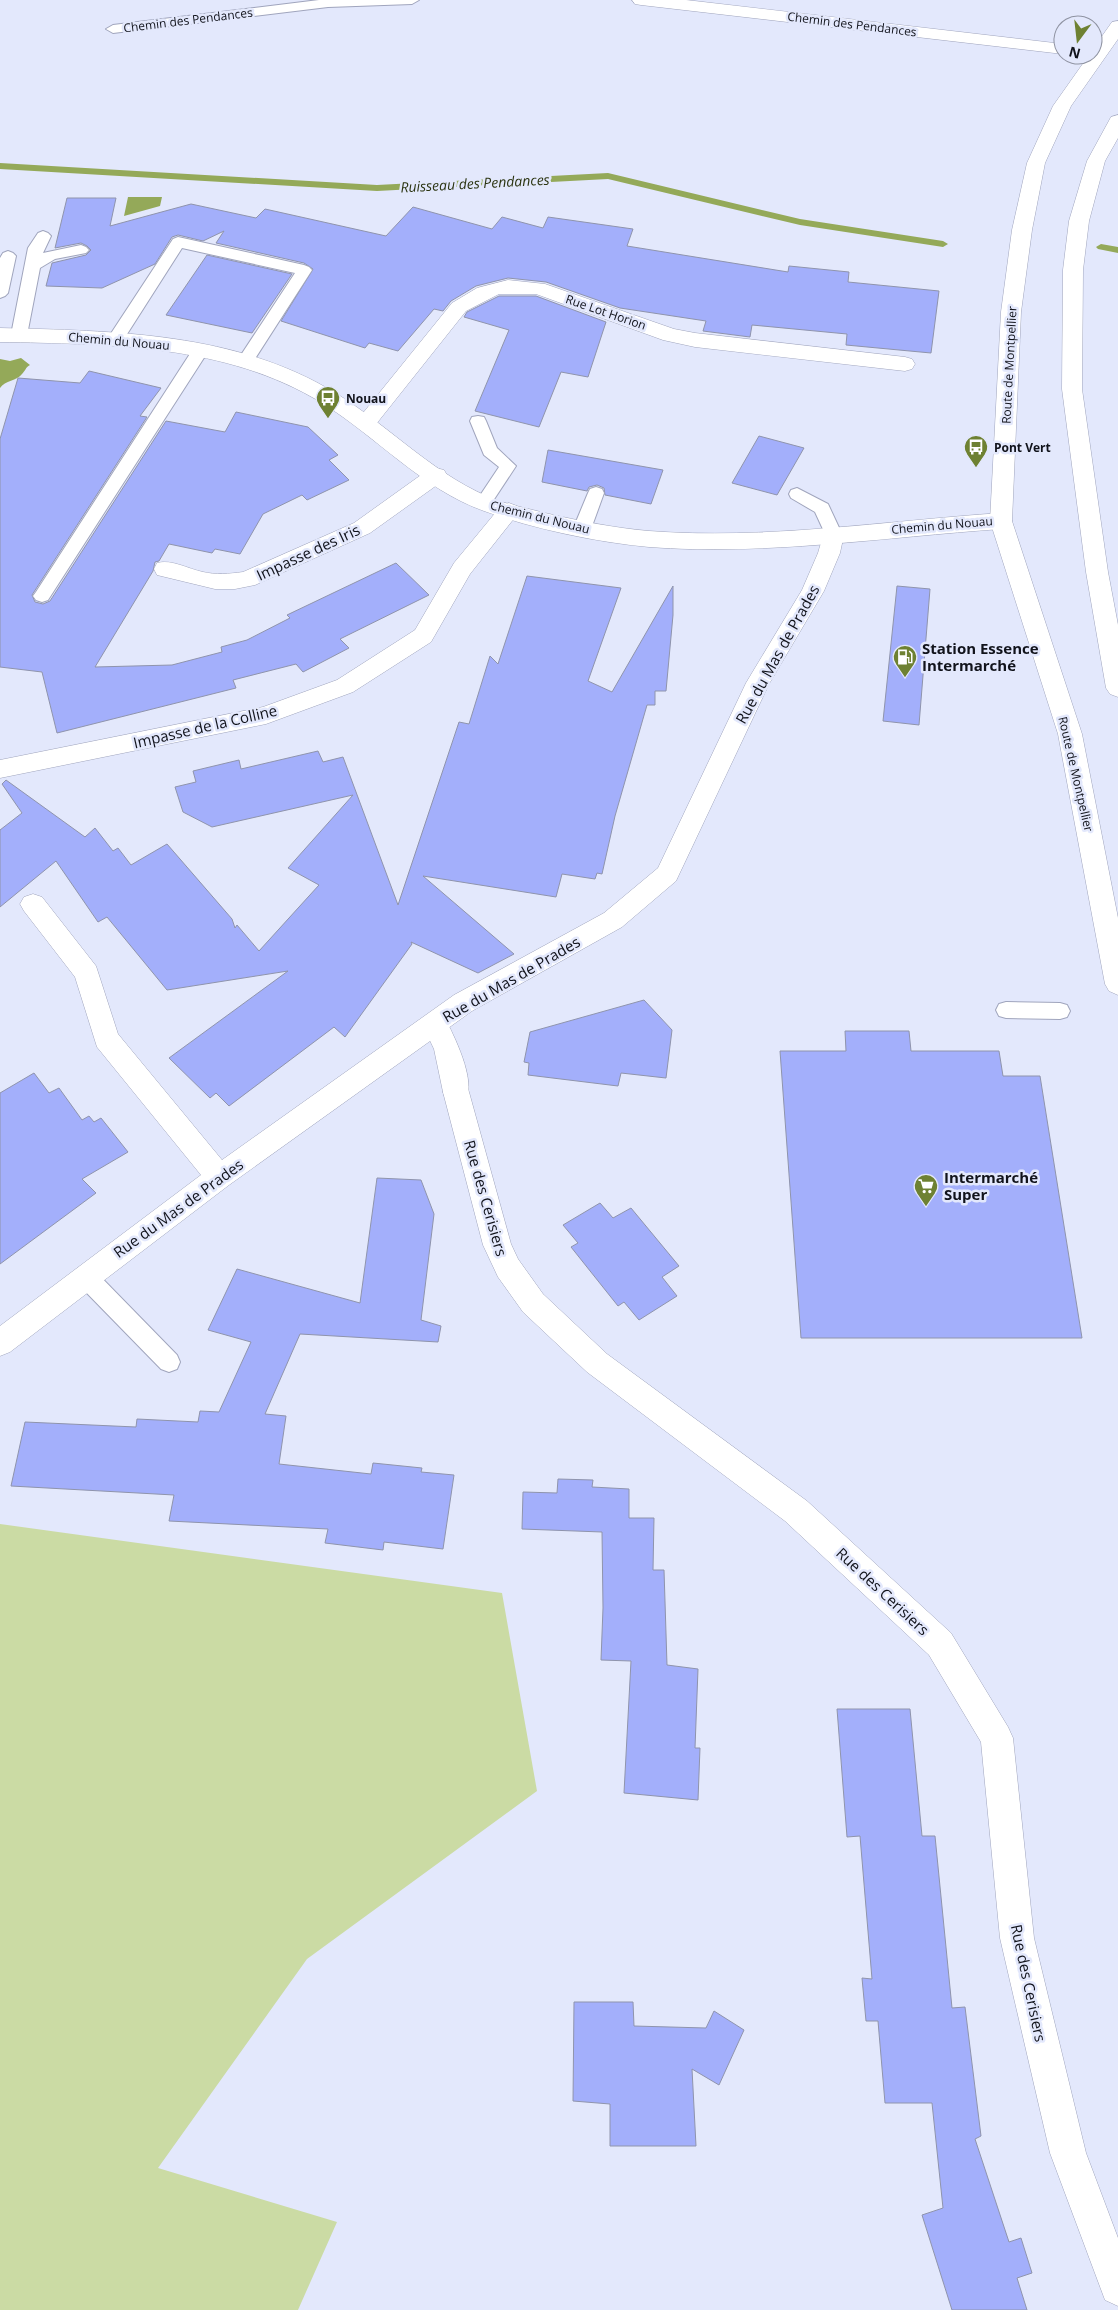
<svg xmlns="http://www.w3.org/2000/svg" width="1118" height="2310" viewBox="0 0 1118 2310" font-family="'Open Sans',sans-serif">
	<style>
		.green { fill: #cbdba4 }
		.water { fill: #94a959 }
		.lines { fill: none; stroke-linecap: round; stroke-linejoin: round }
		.stream { fill: #94a959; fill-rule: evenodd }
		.building { fill: #a3affb; stroke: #8f94ac }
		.service-casing { stroke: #a0a5bd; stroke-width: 2 }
		.pedestrian-casing { stroke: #a0a5bd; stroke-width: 1 }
		.minor-casing { stroke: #a0a5bd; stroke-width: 1 }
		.tertiary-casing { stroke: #a0a5bd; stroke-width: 1 }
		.secondary-casing { stroke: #a0a5bd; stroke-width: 1 }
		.service { fill: #fff; fill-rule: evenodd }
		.pedestrian { fill: #fff; fill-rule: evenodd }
		.minor { fill: #fff; fill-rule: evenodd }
		.tertiary { fill: #fff; fill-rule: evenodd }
		.secondary { fill: #fff; fill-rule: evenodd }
		.labels { text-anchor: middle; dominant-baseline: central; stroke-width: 5; stroke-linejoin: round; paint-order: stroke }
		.far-street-label { font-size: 12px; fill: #11131b; stroke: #e3e8fc }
		.far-poi-label { font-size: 12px; font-weight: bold; fill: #11131b; stroke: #e3e8fc; text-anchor: start }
		.far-water-label { font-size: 14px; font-style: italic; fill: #2b3411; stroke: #e3e8fc }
		.street-label { font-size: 15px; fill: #11131b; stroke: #e3e8fc }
		.poi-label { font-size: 15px; font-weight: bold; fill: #11131b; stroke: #e3e8fc; text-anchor: start }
	</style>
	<rect width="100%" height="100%" fill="#e3e8fc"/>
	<path class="green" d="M0,1524L502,1593L537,1791L307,1959L158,2168L337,2222L298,2310H0Z"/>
	<path class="water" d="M128,197H162L160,206L124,216Z
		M21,358L30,365C25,368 26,370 22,374C17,381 5,380 0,388V359L10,361Z"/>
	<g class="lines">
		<path class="stream" d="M0,163L377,185L608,173L800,219L943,241L948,244L943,247L800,225L608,179L377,191L0,169Z
			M1101,244L1118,247V253L1098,249L1096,247Z"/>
	</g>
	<path class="building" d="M67,198H116L110,226L191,204L256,218L265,209L386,236L413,207L492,229L502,217L543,228L548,217L633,229L627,246L788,272L789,266L849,272L848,282L939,291L931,353L846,345L847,334L752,325L750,337L703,331L706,321L620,308L546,282L508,278L476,286L451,301L443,311L434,309L398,351L369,343L365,348L281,321L313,269L304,263L216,243L224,231L203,241L178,235L172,237L155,264L102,288L46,286L52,263L86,255L91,250L87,246L81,243L55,248Z
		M207,255L292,274L252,333L166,315Z
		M499,296H536L606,322L588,377L561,372L539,427L475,411L509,330L464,317L467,312Z
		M89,371L161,388L140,416L147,417L32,595L35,602L43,604L50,601L166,421L225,432L236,412L308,427L338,455L329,460L349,480L307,500L302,495L263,514L240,554L215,549L212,553L169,544L159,561L155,562L153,571L95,667L172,665L222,652L221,647L247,640L290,618L287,615L396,563L429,595L340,639L349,648L303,672L296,664L233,680L236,688L57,733L42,672L0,667V439L18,378L80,383Z
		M759,436L804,448L777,495L732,483Z
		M548,450L663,470L651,504L605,495L604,488L597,485L589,487L587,491L542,482Z
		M527,576L621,588L588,681L612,692L673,586V615L666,691H655V705H647L615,816L602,874L597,873L595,879L562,874L556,897L423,876L514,954L478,973L411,942L412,944L345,1037L334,1027L229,1106L216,1093L210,1098L169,1058L288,971L167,990L107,917L98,922L56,861L0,907V830L22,813L2,784L6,780L85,837L95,828L113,851L118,848L131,865L167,844L232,919L235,928L237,925L259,951L319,885L288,868L353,795L212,827L183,812L175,787L196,782L193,771L239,760L241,769L318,751L323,762L343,757L398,905L459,722L469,724L490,656L498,664Z
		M897,586L930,589L919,725L883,721Z
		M644,1000L672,1030L666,1078L621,1073L618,1086L528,1075L529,1063L524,1062L530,1032Z
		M845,1031H909L911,1051H999L1003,1076H1040L1082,1338H801L780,1051H846Z
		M34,1073L49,1093L59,1088L82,1120L89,1116L94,1122L101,1118L128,1152L82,1179L96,1193L0,1264V1093Z
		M377,1178L421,1180L434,1214L421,1320L441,1326L438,1342L300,1334L265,1414L286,1416L279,1464L371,1474L373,1463L422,1468L421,1472L454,1475L443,1549L384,1542L383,1550L325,1543L328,1529L169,1521L174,1495L11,1486L25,1422L136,1427L137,1419L198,1422L200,1411L219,1412L251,1342L208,1330L237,1269L360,1303Z
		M600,1203L613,1218L631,1208L679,1266L662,1277L677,1296L639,1320L624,1302L618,1306L571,1247L578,1243L563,1225Z
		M558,1479L593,1480L592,1487L629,1489V1518H654L653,1570H664L667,1665L698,1669L695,1748H700L698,1800L624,1793L631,1661L601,1660L603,1608L602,1532L522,1529L523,1492L557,1493Z
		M837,1709H910L922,1836H935L952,2008L965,2007L981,2136L975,2139L1009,2242L1021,2238L1032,2273L1017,2278L1027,2310H952L922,2215L943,2208L932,2103H885L878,2021H866L862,1978L872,1979L860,1836L847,1837Z
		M574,2002H633L634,2026L706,2028L714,2011L744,2030L719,2085L692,2069L696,2146H610V2104L573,2101Z"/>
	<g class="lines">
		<g class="service-casing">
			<path id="service" d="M319,0H419L412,4L328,7L113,33L106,29L113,25Z
				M43,231L48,233L51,236L43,253L81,245L86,247L89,250L86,253L55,259L40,268L27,335L25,339H13L11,335L28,248L38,233Z
				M178,237L304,265L309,267L312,270L251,365H239L237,361L295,273L182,248L122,342H110L108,338L173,239Z
				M8,251L13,253L16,256L8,293L5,296L0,298V258L3,253Z
				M201,345L207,346L209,350L48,600L42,602L36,600L33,596L36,592L195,346Z
				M478,416L484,417L486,421L497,448L516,466L489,507L483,509L477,507L475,503L499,467L484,455L470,421L472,417Z
				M596,487L602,489L604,493L591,529L588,533L582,535L576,533L573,529L588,493L590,489Z
				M797,488L828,504L842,534L839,538L833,540L827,538L815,512L791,498L789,494L791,490Z
				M1006,1002L1060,1003L1067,1005L1070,1011L1067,1017L1060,1019L1006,1018L999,1016L996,1010L999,1004Z
				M85,1266L93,1269L177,1355L180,1362L177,1369L169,1372L161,1369L77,1283L74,1276L77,1269Z"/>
		</g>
		<g class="pedestrian-casing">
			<path id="pedestrian" d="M435,1013L444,1016C454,1036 476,1079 466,1100L456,1103L446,1100L443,1092L434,1049L422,1024L426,1016Z"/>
		</g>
		<g class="minor-casing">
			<path id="minor" d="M632,0H686L1063,44V54L641,5L635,4Z
				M1118,115V138L1105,161L1089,221L1083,270L1082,389L1108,572L1118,625V697L1110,694L1106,688L1086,572L1062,389L1063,270L1069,221L1087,161L1111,117Z
				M508,280L545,284L674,329L695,333L905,357L912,359L915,364L912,369L905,371L695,347L663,340L536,294H499L466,311L373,428L366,430L359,428L355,423L359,418L452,303L477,288Z
				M436,468L444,470L447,475L444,480L370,533L255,585L235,589H215L157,575L154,569L157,563C172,559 188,569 203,572C216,575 229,574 243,572L354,523L428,470Z
				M509,503L517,506L520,511L470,574L431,642L353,692L266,724L0,778V760L263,707L337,680L415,630L454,563L501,506Z
				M833,526L841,529L844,534L840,553L824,591L769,684L676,881L622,927L472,1011L229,1185L10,1352L0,1356V1326L201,1175L97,1047L75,977L24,911L20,904L24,897L33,894L42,897L96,966L118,1034L222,1160L454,995L604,913L658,868L746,683L802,590L818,553L825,529Z
				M456,1081L466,1084L469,1092L511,1244L518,1259L543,1294L607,1354L807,1501L951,1633L1008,1727L1013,1738L1034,1938L1086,2153L1118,2238V2306L1105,2300L1050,2153L1000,1938L981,1742L929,1655L785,1521L587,1372L523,1312L498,1277L483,1245L443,1092L446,1084Z"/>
		</g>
		<g class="tertiary-casing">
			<path id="tertiary" d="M0,328C114,331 237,332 337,394C392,428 438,479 499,501C514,506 530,509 545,513C580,521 614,528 649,531C765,540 885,521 1001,513L1009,516L1012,521L1009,526L1001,529C886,537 763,556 649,547C596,542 534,529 484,511C422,489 377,437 322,403C226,344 109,344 0,342Z"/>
		</g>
		<g class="secondary-casing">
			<path id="secondary" d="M1118,21V39L1071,106L1045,163L1032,230L1021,312L1012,521L1082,734L1118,918V995L1109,991L1105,984L1058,734L990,521L1001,312L1012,230L1027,163L1053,106L1089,55H1093V49L1112,22Z"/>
		</g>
		<use href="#service" class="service"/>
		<use href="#pedestrian" class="pedestrian"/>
		<use href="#minor" class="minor"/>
		<use href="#tertiary" class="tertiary"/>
		<use href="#secondary" class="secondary"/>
	</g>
	<defs>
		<g id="bus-pin" transform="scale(1.25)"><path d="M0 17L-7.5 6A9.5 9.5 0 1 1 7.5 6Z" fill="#6e8132" stroke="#e3e8fc"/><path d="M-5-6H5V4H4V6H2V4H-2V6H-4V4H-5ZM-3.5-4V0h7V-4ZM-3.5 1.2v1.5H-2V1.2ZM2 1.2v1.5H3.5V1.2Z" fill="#fff"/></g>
		<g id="fuel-pin" transform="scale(1.25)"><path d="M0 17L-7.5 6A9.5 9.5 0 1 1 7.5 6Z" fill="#6e8132" stroke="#e3e8fc"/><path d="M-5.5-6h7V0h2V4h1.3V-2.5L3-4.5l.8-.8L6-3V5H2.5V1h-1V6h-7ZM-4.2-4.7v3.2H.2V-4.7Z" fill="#fff"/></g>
		<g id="supermarket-pin" transform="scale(1.25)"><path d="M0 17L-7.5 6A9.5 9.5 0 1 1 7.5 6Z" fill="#6e8132" stroke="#e3e8fc"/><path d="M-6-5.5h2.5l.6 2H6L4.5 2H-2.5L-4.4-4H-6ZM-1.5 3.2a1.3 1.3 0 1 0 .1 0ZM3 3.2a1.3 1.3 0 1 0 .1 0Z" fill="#fff"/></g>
	</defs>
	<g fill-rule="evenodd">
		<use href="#bus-pin" x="328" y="398"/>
		<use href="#bus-pin" x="976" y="447"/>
		<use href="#fuel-pin" x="905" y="657"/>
		<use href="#supermarket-pin" x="926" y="1186"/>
	</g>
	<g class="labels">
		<g class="far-street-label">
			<text transform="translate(188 20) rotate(-7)">Chemin des Pendances</text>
			<text transform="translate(852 24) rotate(7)">Chemin des Pendances</text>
			<text transform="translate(606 312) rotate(19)">Rue Lot Horion</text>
			<text transform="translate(119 341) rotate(5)">Chemin du Nouau</text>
			<text transform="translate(1009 365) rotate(-87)">Route de Montpellier</text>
			<text transform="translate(540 517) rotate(14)">Chemin du Nouau</text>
			<text transform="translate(942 525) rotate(-5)">Chemin du Nouau</text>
			<text transform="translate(1076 774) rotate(77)">Route de Montpellier</text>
		</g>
		<g class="far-poi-label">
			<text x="346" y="398">Nouau</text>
			<text x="994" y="447">Pont Vert</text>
		</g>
		<g class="far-water-label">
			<text transform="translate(475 183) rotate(-3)">Ruisseau des Pendances</text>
		</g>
		<g class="street-label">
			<text transform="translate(308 552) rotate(-25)">Impasse des Iris</text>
			<text transform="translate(777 654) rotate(-61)">Rue du Mas de Prades</text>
			<text transform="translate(205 726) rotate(-13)">Impasse de la Colline</text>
			<text transform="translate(511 979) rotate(-30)">Rue du Mas de Prades</text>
			<text transform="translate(486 1198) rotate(74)">Rue des Cerisiers</text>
			<text transform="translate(178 1208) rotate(-36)">Rue du Mas de Prades</text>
			<text transform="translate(883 1591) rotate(43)">Rue des Cerisiers</text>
			<text transform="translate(1029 1983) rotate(78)">Rue des Cerisiers</text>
		</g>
		<g class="poi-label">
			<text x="922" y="648">Station Essence<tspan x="922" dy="17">Intermarché</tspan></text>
			<text x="944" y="1177">Intermarché<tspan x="944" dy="17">Super</tspan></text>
		</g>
	</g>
	<g transform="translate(1078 40) rotate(195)"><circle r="24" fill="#e3e8fc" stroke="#8f93a2"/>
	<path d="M0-4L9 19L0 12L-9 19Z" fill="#6e8132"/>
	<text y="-8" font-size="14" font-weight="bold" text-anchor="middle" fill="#11131b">N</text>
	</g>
</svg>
